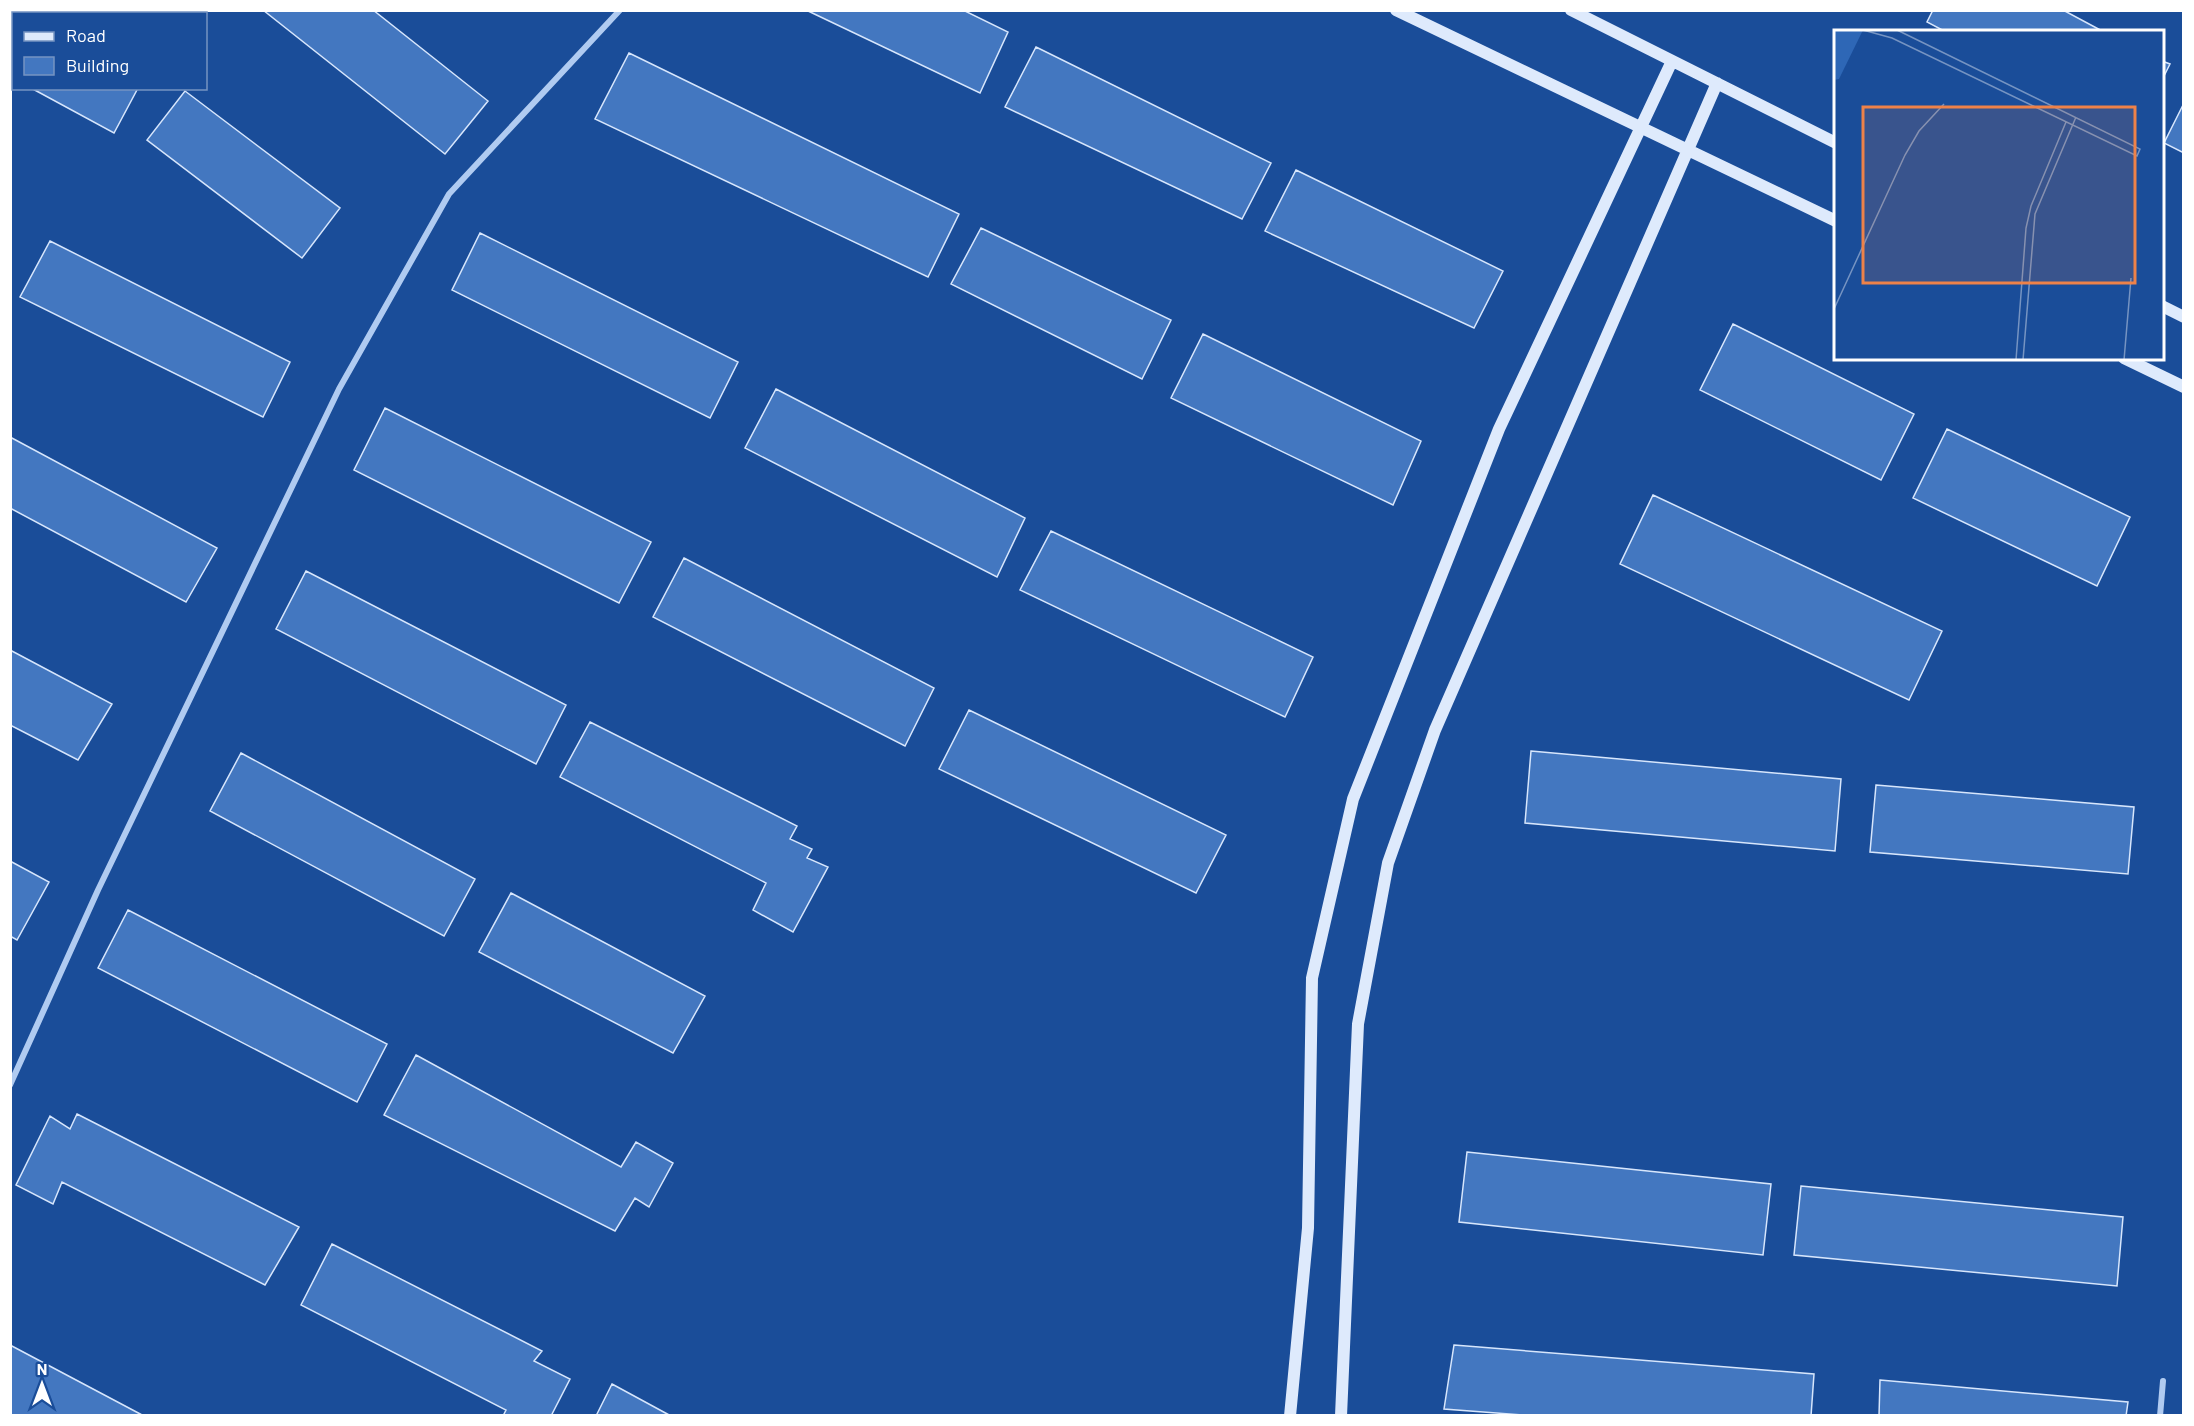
<svg xmlns="http://www.w3.org/2000/svg" width="2194" height="1426" viewBox="0 0 2194 1426" font-family="Barlow,sans-serif">
	<style>
		.building { fill: #4377c0; stroke: #d7e6fc; stroke-width: 1.5 }
		.lines { fill: none; stroke-linecap: round; stroke-linejoin: round }
		.street { stroke: #b0cbf1; stroke-width: 6 }
		.secondary { stroke: #deeafc; stroke-width: 12 }
		.inset-road { fill: none; stroke: #7694c2; stroke-width: 1.5 }
		.view { fill: #ee8249; fill-opacity: 0.15; stroke: #ee8249; stroke-width: 3 }
		.inset-edge { fill: none; stroke: #fff; stroke-width: 3 }
	</style>
	<rect width="100%" height="100%" fill="#1a4d99"/>
	<path class="building" d="M10,10H26L32,14H14V79L10,78Z
		M263,10H373L488,101L445,154Z
		M806,10H963L1008,32L980,93Z
		M1933,10H2063L2104,32H1946L1927,22Z
		M1036,47L1271,163L1242,219L1005,107Z
		M629,53L959,214L928,277L595,119Z
		M2162,61L2170,64L2162,80Z
		M31,88H138L114,133Z
		M185,91L340,208L302,258L147,140Z
		M2184,103V153L2164,143Z
		M1296,170L1503,271L1474,328L1265,231Z
		M981,228L1171,320L1142,379L951,284Z
		M480,233L738,362L710,418L452,290Z
		M50,241L290,362L263,417L20,297Z
		M1733,324L1914,414L1881,480L1700,390Z
		M1203,334L1421,441L1393,505L1171,398Z
		M776,389L1025,518L997,577L745,448Z
		M385,408L651,542L619,603L354,470Z
		M1947,429L2130,517L2097,586L1913,498Z
		M10,437L217,548L186,602L10,508Z
		M1653,495L1942,631L1909,700L1620,564Z
		M1051,531L1313,657L1285,717L1020,590Z
		M684,558L934,688L905,746L653,617Z
		M306,571L566,705L536,764L276,629Z
		M10,650L112,704L78,760L10,725Z
		M969,710L1226,835L1196,893L939,769Z
		M590,722L797,826L790,839L812,849L807,858L828,867L793,932L753,910L766,883L560,777Z
		M1531,751L1841,779L1835,851L1525,823Z
		M241,753L475,879L444,936L210,811Z
		M1876,785L2134,807L2128,874L1870,852Z
		M10,861L49,882L17,940L10,936Z
		M511,893L705,996L673,1053L479,952Z
		M128,910L387,1044L357,1102L98,968Z
		M416,1055L621,1167L636,1142L673,1163L649,1207L635,1198L615,1231L384,1115Z
		M77,1114L299,1227L265,1285L62,1182L53,1204L16,1185L50,1116L70,1129Z
		M1467,1152L1771,1184L1763,1255L1459,1222Z
		M1801,1186L2123,1217L2117,1286L1794,1255Z
		M332,1244L542,1351L534,1361L570,1379L551,1416H503L506,1410L301,1305Z
		M10,1345L144,1416H10Z
		M1454,1345L1814,1374L1811,1416H1537L1444,1409Z
		M1880,1380L2128,1402L2126,1416H1879Z
		M612,1384L671,1416H596Z"/>
	<g class="lines">
		<path class="street" d="M10,1085L98,890L339,389L449,194L620,10
			M2160,1416L2163,1381"/>
		<path class="secondary" d="M1396,10L1836,221
			M1571,10L1836,143
			M2162,306L2184,317
			M2124,358L2184,387
			M1290,1416L1308,1228L1312,978L1353,799L1499,429L1672,61
			M1341,1416L1358,1024L1388,863L1435,730L1717,83"/>
	</g>
	<g transform="translate(1834 30)">
		<rect width="330" height="330" fill="#1a4d99"/>
		<path d="M0,0H29L5,49L0,50Z" fill="#2e67b6"/>
		<path class="inset-road" d="M29,0L58,8L303,126L306,119L63,0M0,279L71,125L85,101L110,74M182,330L192,198L197,176L232,92M189,330L201,184L242,87M290,330L297,248"/>
		<path class="view" d="M29,77H301V253H29Z"/>
		<rect width="330" height="330" class="inset-edge"/>
	</g>
	<rect width="2194" height="1426" fill="none" stroke="#ffffff" stroke-width="24"/>
	<rect x="12" y="12" width="195" height="78" fill="#1a4d99" stroke="#7694c2" stroke-width="1.5"/>
	<rect x="24" y="32" width="30" height="9" fill="#deeafc" stroke="#7694c2" stroke-width="1.5"/>
	<text x="66" y="42" font-size="18" fill="#ffffff">Road</text>
	<rect x="24" y="57" width="30" height="18" fill="#4377c0" stroke="#7694c2" stroke-width="1.5"/>
	<text x="66" y="72" font-size="18" fill="#ffffff">Building</text>
	<g transform="translate(42 1384)" stroke="#1a4d99" stroke-width="4.5" paint-order="stroke">
	<path d="M0-4.5L10 22L0 15L-10 22Z" fill="#ffffff"/>
	<text y="-9" font-size="16" font-weight="bold" text-anchor="middle" fill="#ffffff">N</text>
	</g>
</svg>
